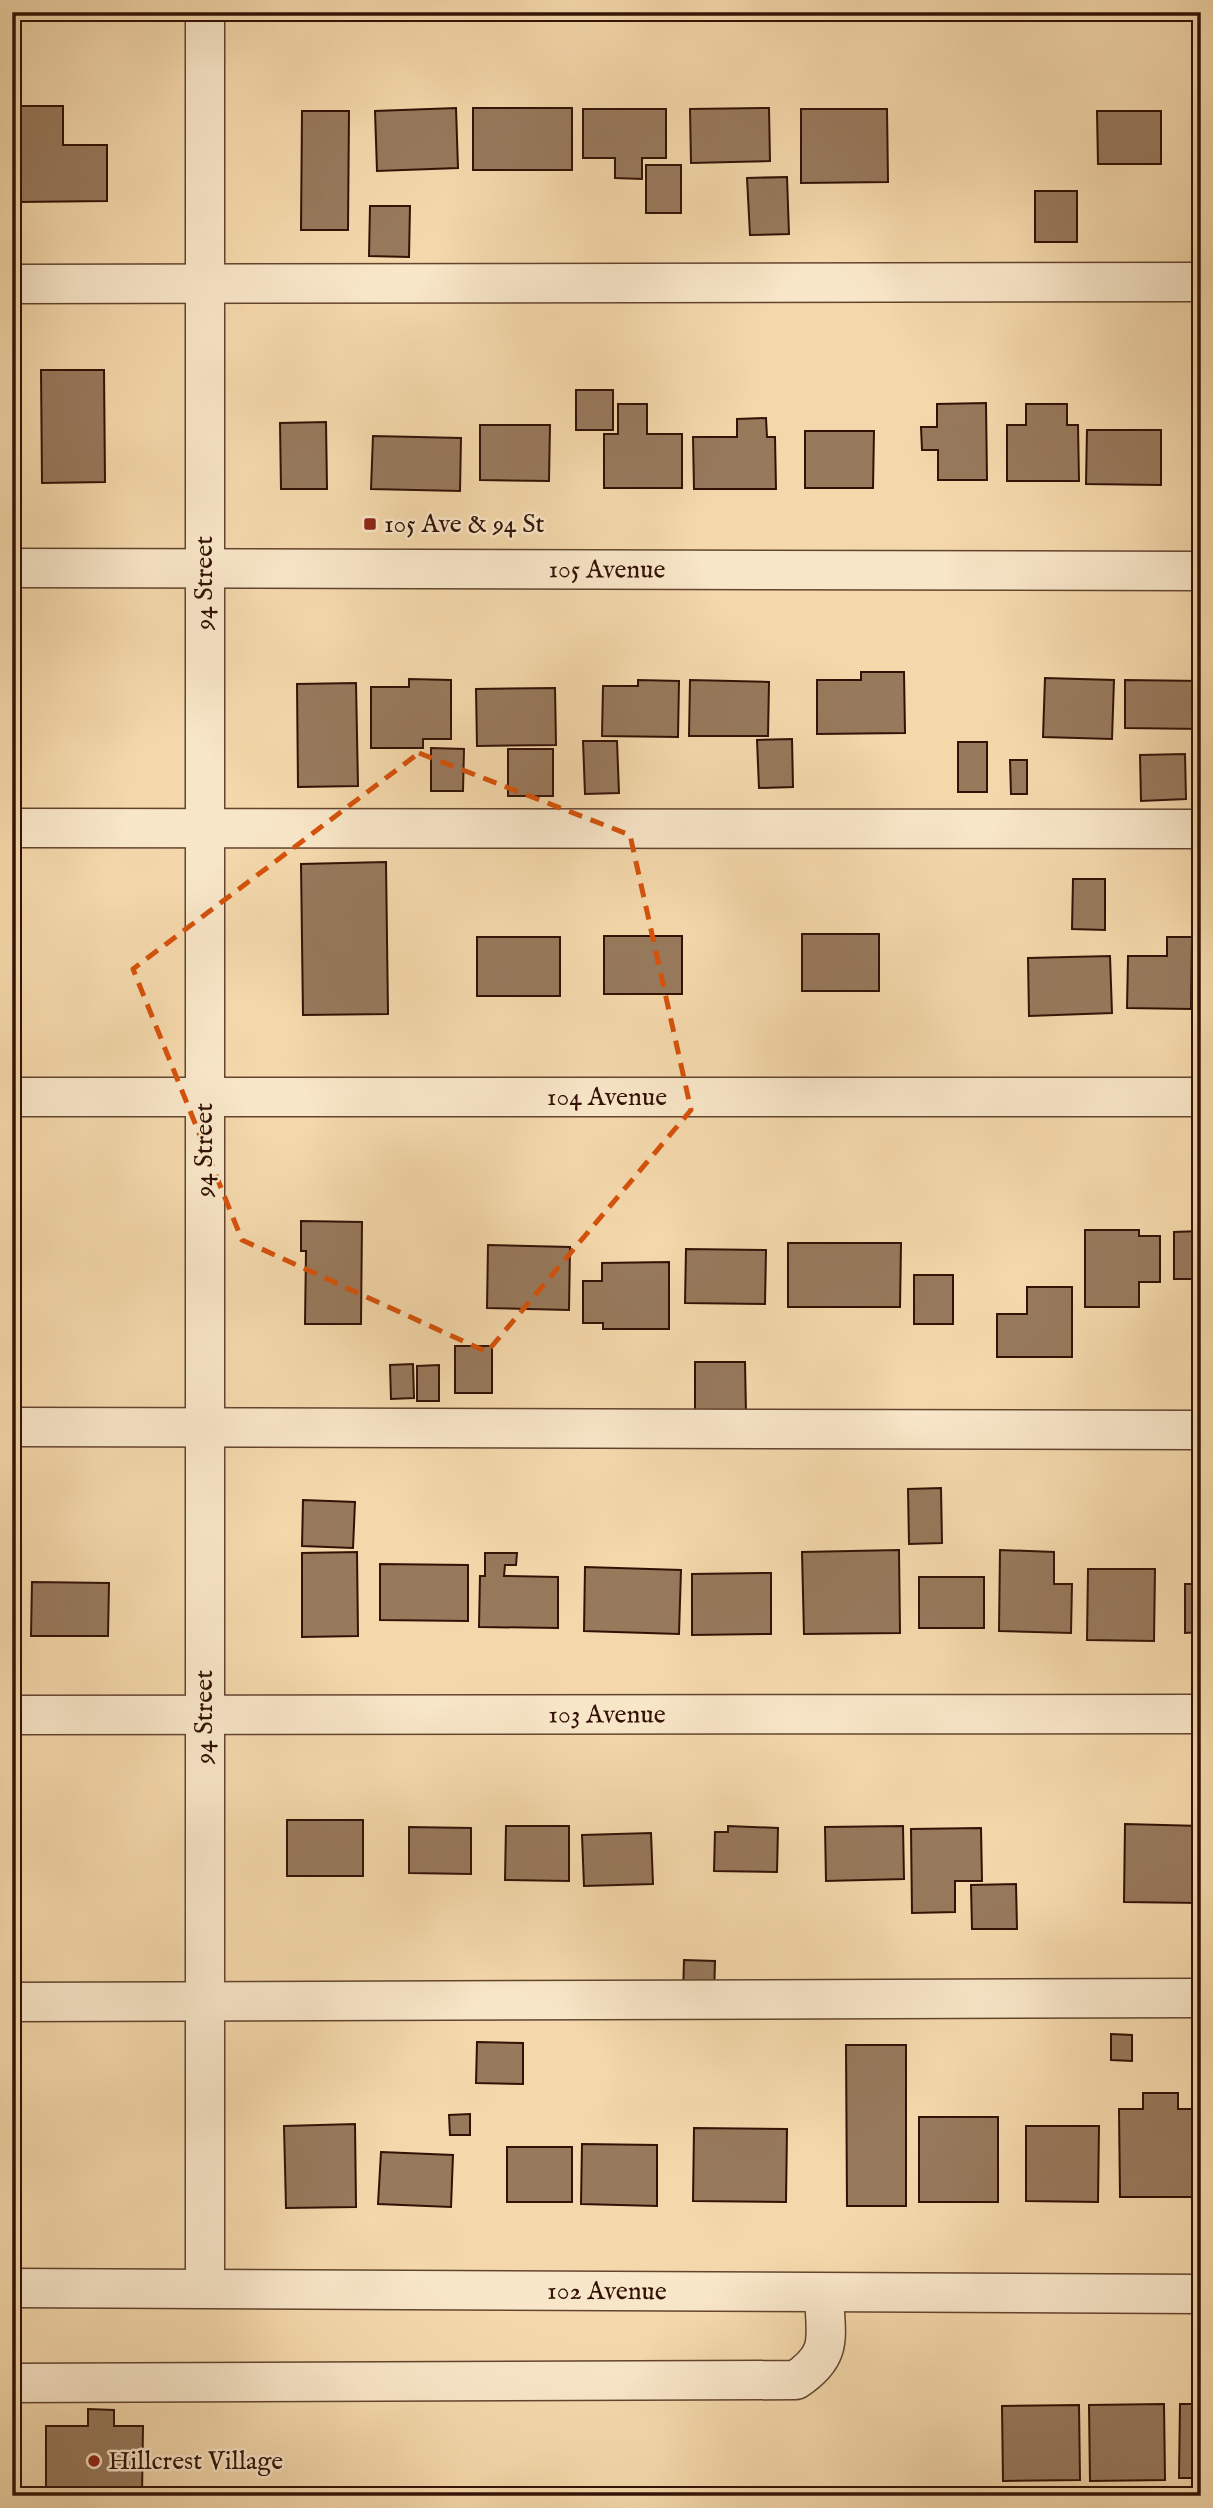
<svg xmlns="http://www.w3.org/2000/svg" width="1213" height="2508" viewBox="0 0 1213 2508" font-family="'IM FELL English',serif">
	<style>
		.building { fill: #97795c; stroke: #331206; stroke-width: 2 }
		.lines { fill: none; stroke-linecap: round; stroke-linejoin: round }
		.minor-casing { stroke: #63442f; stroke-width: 41 }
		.minor { stroke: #f8e6c8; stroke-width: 38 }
		.marked { fill: none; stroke: #d6520b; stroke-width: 5; stroke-dasharray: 14 9; stroke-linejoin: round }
		.poi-dot { fill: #8f2418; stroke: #f8e6c8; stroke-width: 2.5 }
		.labels { text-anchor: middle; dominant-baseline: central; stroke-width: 5; stroke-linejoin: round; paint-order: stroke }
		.poi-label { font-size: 26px; fill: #331206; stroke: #f8e6c8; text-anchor: start }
		.street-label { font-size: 26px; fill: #331206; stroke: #f8e6c8 }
	</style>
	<rect width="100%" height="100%" fill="#f4d8ab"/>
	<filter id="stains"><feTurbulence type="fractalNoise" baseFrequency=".00286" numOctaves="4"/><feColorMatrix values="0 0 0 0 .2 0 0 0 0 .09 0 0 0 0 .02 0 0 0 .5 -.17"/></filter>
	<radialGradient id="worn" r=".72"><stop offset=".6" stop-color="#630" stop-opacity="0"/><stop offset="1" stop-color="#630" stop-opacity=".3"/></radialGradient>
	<path class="building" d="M17,106H63V145H107V201L19,202Z
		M456,108L458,168L377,171L375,111Z
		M473,108H572V170H473Z
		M769,108L770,161L691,163L690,109Z
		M583,109H666V158H642V179L615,178V158H583Z
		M801,109H887L888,182L801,183Z
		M302,111H349L348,230H301Z
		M1097,111H1161V164H1098Z
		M646,165H681V213H646Z
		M787,177L789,234L750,235L747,178Z
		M1035,191H1077V242H1035Z
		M370,206H410L409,257L369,256Z
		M41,370H104L105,482L42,483Z
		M576,390H613V430H576Z
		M986,403L987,480H938V450H922L921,427H937V404Z
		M618,404H647V434H682V488H604V434H618Z
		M1026,404H1067V425H1078L1079,481H1007V425H1026Z
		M766,418L767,437H775L776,489H694L693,437H737V419Z
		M326,422L327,489H281L280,423Z
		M480,425H550L549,481L480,480Z
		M1087,430H1161V485L1086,484Z
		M805,431H874L873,488H805Z
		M373,436L461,438L460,491L371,489Z
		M861,672H904L905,733L817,734V680H861Z
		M1045,678L1114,680L1112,739L1043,737Z
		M409,679L451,680V739H423V748H371V687H409Z
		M638,680L679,681L678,737L602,736L603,686H638Z
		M690,680L769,682L768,736H689Z
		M1125,680L1201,681V729L1125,728Z
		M356,683L358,786L298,787L297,684Z
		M555,688L556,745L477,746L476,689Z
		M792,739L793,787L759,788L757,740Z
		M583,741H617L619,793L585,794Z
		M958,742H987V792H958Z
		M431,748L464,749L463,791H431Z
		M508,749H553V796H508Z
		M1185,754L1186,799L1141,801L1140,755Z
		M1010,760H1027V794H1011Z
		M386,862L388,1014L303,1015L301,864Z
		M1073,879H1105V930L1072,929Z
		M802,934H879V991H802Z
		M604,936H682V994H604Z
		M477,937H560V996H477Z
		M1167,937H1192L1191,1009L1127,1008L1128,956H1167Z
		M1110,956L1112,1013L1029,1016L1028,958Z
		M301,1221L362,1222L361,1324H305L306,1251H301Z
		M1085,1230H1139V1236H1160V1282H1139V1307H1085Z
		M1201,1231V1279H1174V1232Z
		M788,1243H901L900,1307H788Z
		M488,1245L570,1247L569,1310L487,1308Z
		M686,1249L766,1250L765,1304L685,1303Z
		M669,1262V1329H603V1323H583V1281H602V1263Z
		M914,1275H953V1324H914Z
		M1027,1287H1072V1357H997V1314H1027Z
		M455,1346H492V1393H455Z
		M695,1362H745L746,1414L695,1415Z
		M413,1364L414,1398L391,1399L390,1365Z
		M439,1365V1401H417V1366Z
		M941,1488L942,1543L909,1544L908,1489Z
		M303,1500L355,1502L353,1548L302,1546Z
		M899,1550L900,1633L804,1634L802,1552Z
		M1000,1550L1054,1552V1584H1072L1071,1633L999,1631Z
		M357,1552L358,1636L302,1637V1553Z
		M485,1553H517L516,1565H505L504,1576L558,1577V1628L479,1627L480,1576H485Z
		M380,1564L468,1565V1621L380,1620Z
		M585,1567L681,1570L679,1634L584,1631Z
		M1088,1569H1155L1154,1641L1087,1640Z
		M771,1573V1634L692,1635V1574Z
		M919,1577H984V1628H919Z
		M32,1582L109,1583L108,1636H31Z
		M1185,1584H1201V1632L1185,1633Z
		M287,1820H363V1876H287Z
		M1125,1824L1201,1826V1903L1124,1902Z
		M506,1826H569V1881L505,1880Z
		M728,1826L778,1828L777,1872L714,1871L715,1832H728Z
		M903,1826L904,1879L826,1881L825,1827Z
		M409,1827L471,1828V1874L409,1873Z
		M981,1828L982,1881H955V1912L912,1913L911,1829Z
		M651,1833L653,1884L584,1886L582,1835Z
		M12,1840H18L19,1882H12Z
		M1016,1884L1017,1929H972L971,1885Z
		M684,1960L715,1961L714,1996L683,1995Z
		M1111,2034L1132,2035V2061L1111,2060Z
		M477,2042L523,2043V2084L476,2083Z
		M846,2045H906V2206H847Z
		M1143,2093H1178V2109H1201V2197H1120L1119,2109H1143Z
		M470,2114V2135H450L449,2115Z
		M919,2117H998V2202H919Z
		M355,2124L356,2207L286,2208L284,2126Z
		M1026,2126H1099L1098,2202L1026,2201Z
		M694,2128L787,2129L786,2202L693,2201Z
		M582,2144L657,2145V2206L581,2204Z
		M507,2147H572V2202H507Z
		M381,2152L453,2155L451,2207L378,2204Z
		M1164,2404L1165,2480L1090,2481L1089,2405Z
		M1180,2404H1201V2478H1179Z
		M1079,2405L1080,2480L1003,2481L1002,2406Z
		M88,2409L114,2410V2426H143L142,2496H46V2426H88Z"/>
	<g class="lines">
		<g class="minor-casing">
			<g id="minor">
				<path d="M12,284L1201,282"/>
				<path id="s1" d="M12,568L1201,571"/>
				<path d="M12,828L1201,829"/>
				<path id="s2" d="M12,1097H1201"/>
				<path d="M12,1427L1201,1430"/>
				<path id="s3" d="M12,1715L1201,1714"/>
				<path d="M12,2002L1201,1998"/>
				<path d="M205,2287V12"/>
				<path id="s4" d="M12,2288L1201,2294"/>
				<path d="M12,2383L796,2380C835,2354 825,2336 824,2293"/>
			</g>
		</g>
		<use href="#minor" class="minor"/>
	</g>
	<path class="marked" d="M419,753L630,835L691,1110L487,1352L242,1240L133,969Z"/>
	<g class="poi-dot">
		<rect x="363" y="517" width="14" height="14" rx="3.5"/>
		<circle cx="94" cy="2461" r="7"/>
	</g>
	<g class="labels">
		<g class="poi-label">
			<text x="384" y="524">105 Ave &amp; 94 St</text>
			<text x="108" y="2461">Hillcrest Village</text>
		</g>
		<g class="street-label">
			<text stroke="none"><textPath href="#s1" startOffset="595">105 Avenue</textPath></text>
			<text transform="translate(204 583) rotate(-90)">94 Street</text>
			<text stroke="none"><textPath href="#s2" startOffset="595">104 Avenue</textPath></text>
			<text transform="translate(204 1150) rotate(-90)">94 Street</text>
			<text stroke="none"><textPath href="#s3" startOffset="595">103 Avenue</textPath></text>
			<text transform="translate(204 1717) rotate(-90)">94 Street</text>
			<text stroke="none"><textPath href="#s4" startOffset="595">102 Avenue</textPath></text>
		</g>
	</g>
	<rect width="1213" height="2508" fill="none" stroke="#f4d8ab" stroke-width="42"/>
	<rect x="14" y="14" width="1185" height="2480" fill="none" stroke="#331206" stroke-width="3.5"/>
	<rect x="21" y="21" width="1171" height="2466" fill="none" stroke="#331206" stroke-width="2"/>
	<rect width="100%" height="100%" filter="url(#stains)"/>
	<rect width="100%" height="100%" fill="url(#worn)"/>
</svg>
